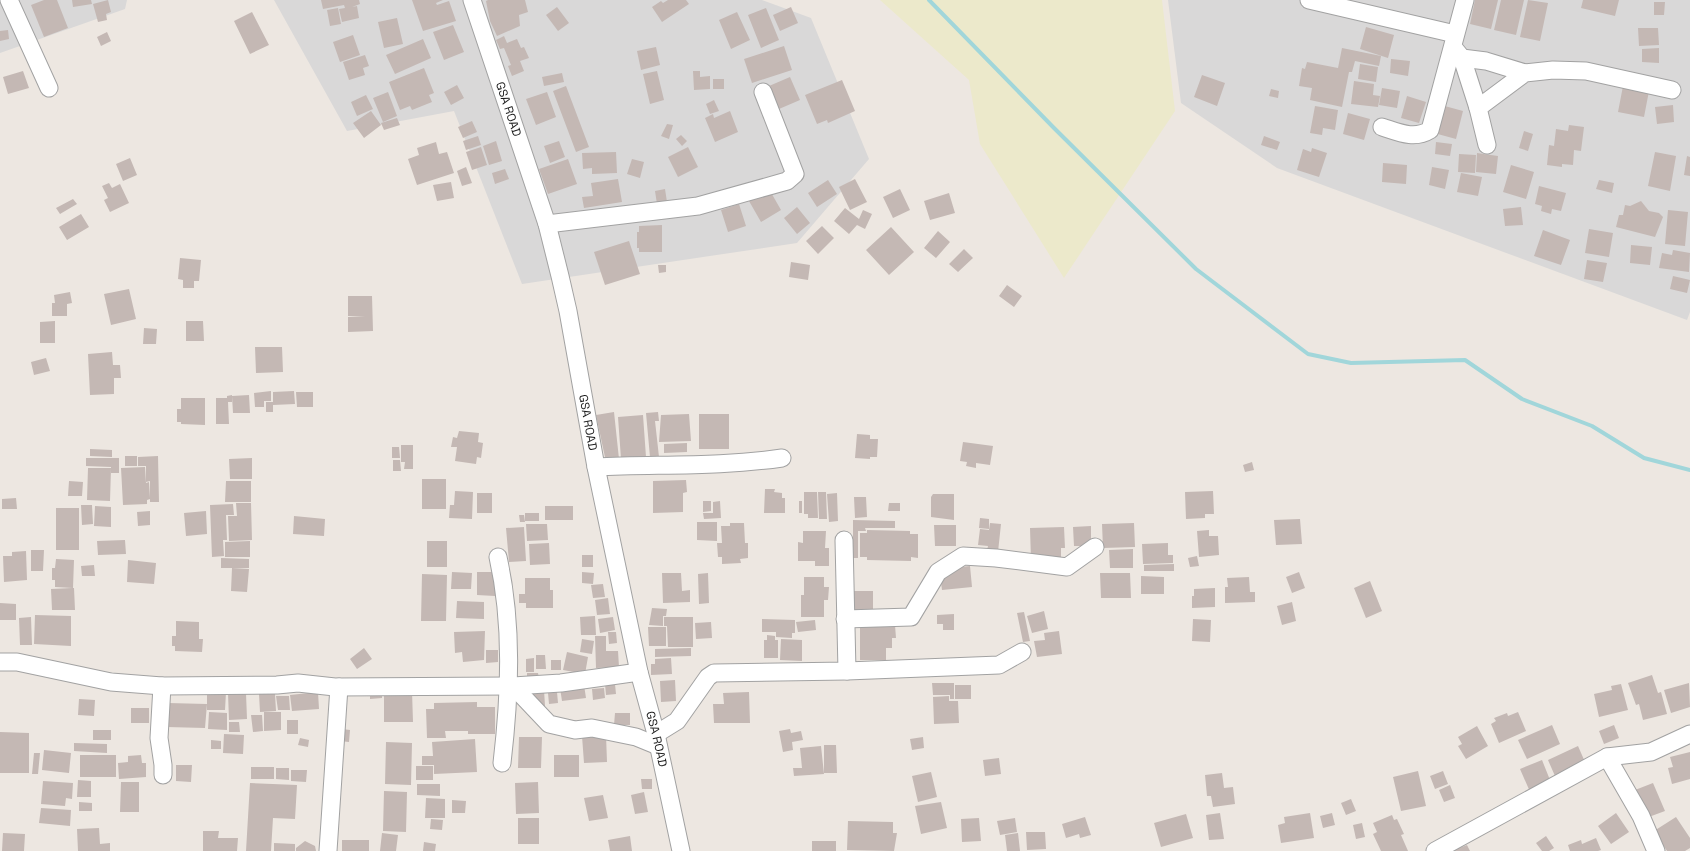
<svg xmlns="http://www.w3.org/2000/svg" width="1690" height="851" viewBox="0 0 1690 851" font-family="'Space Grotesk',sans-serif">
	<style>
		.residential { fill: #d9d8d8 }
		.farmland { fill: #ece9cb }
		.lines { fill: none; stroke-linecap: round; stroke-linejoin: round }
		.stream { stroke: #a1d6da; stroke-width: 4 }
		.building { fill: #c4b8b4 }
		.minor-casing { stroke: #a2a2a2; stroke-width: 19 }
		.minor { stroke: #fff; stroke-width: 17 }
		.labels { text-anchor: middle; dominant-baseline: central; stroke-width: 3; stroke-linejoin: round; paint-order: stroke }
		.street-label { font-size: 12px; fill: #1b1b1b; stroke: #fff }
	</style>
	<rect width="100%" height="100%" fill="#ede7e1"/>
	<path class="residential" d="M0,0H127L125,9L0,53Z
		M274,0H762L811,18L869,159L797,243L522,284L454,111L347,131Z
		M1168,0H1690V312L1687,320L1277,168L1181,103Z"/>
	<path class="farmland" d="M880,0H1162L1175,111L1064,278L980,144L969,80Z"/>
	<g class="lines">
		<path class="stream" d="M929,0L1054,128L1196,269L1308,354L1351,363L1465,360L1522,399L1592,426L1644,458L1690,470"/>
	</g>
	<path class="building" d="M44,0H57L68,28L44,37L31,5Z
		M72,0H91L92,4L73,7Z
		M108,0L111,12L106,14L107,20L98,22L93,4Z
		M321,0H359L360,4L352,7L357,6L359,18L342,22L339,9L345,8L344,5L323,9Z
		M412,0H443L436,3L437,5L449,1L456,21L423,31Z
		M488,0H525L528,12L519,15L520,26L497,36L490,21L486,1Z
		M668,0H686L689,4L662,22L652,7L661,1L663,3Z
		M1475,0H1498L1491,29L1470,24Z
		M1501,0H1524L1516,35L1494,30Z
		M1528,0L1548,3L1540,41L1520,37Z
		M1583,0H1619L1615,16L1581,8Z
		M1654,2H1665L1664,15H1654Z
		M557,7L569,23L558,31L546,15Z
		M791,7L798,23L780,31L773,15Z
		M338,8L341,24L330,26L327,10Z
		M766,8L779,40L761,48L748,15Z
		M252,12L269,45L250,54L234,21Z
		M737,12L750,40L731,49L719,20Z
		M397,18L403,44L384,48L378,22Z
		M453,25L464,52L444,60L433,32Z
		M1366,27L1394,35L1388,58L1360,49Z
		M1638,28H1658L1659,45L1639,46Z
		M8,30L9,39L0,41V31Z
		M107,32L111,41L101,46L97,37Z
		M353,35L360,55L340,62L333,42Z
		M504,36L507,43L517,39L521,48L524,47L529,58L520,61L524,71L512,76L508,66L511,65L504,48L500,49L496,40Z
		M423,39L431,58L395,74L386,55Z
		M784,46L792,70L752,83L744,59Z
		M656,47L660,65L641,70L637,51Z
		M1342,48L1381,56L1379,66L1355,61L1352,72H1349L1342,107L1310,100L1312,88L1299,86L1302,68L1305,69L1307,62L1338,68Z
		M1659,48V63L1642,62V49Z
		M365,55L369,66L363,68L365,75L349,80L343,62Z
		M1391,59L1410,61L1408,76L1390,73Z
		M1360,64L1378,67L1376,82L1358,79Z
		M424,68L434,93L429,95L432,102L412,110L410,106L400,110L389,82Z
		M23,71L29,88L8,94L3,77Z
		M657,71L664,100L650,104L643,74Z
		M693,71H700V77L710,76V89L694,90Z
		M562,73L564,82L544,86L542,77Z
		M1202,75L1225,83L1217,106L1194,97Z
		M790,77L800,100L779,109L769,86Z
		M713,79H724V89H713Z
		M842,80L855,111L828,123L827,120L817,124L805,95Z
		M1354,81L1374,84L1373,95L1380,96L1378,107L1351,104Z
		M457,85L464,98L451,105L444,92Z
		M566,86L589,147L576,152L553,91Z
		M1623,86L1649,91L1644,117L1618,112Z
		M1382,88L1400,91L1397,108L1379,105Z
		M1271,89L1279,91L1278,98L1269,96Z
		M388,92L397,116L383,122L373,98Z
		M547,92L556,117L536,125L526,99Z
		M366,95L373,109L357,116L351,102Z
		M1407,96L1426,102L1419,123L1401,118Z
		M714,100L719,111L710,114L706,104Z
		M1441,105L1463,111L1456,139L1434,133Z
		M1673,105L1674,122L1657,124L1655,107Z
		M1315,106L1338,110L1335,130L1323,128L1322,135L1310,133Z
		M371,111L381,125L364,138L353,123Z
		M730,111L738,132L715,142L705,118L713,114L714,118Z
		M1348,113L1370,119L1364,140L1343,134Z
		M397,118L400,125L384,130L381,123Z
		M472,121L477,132L463,138L458,127Z
		M667,124L673,125L669,139L661,136Z
		M1569,125L1584,127L1581,151L1574,150L1573,165L1562,164V167L1547,165L1549,145L1554,146L1556,129L1568,131Z
		M1524,131L1533,134L1528,151L1519,148Z
		M681,135L687,141L682,146L676,139Z
		M478,136L481,145L466,150L463,141Z
		M1264,136L1280,142L1277,150L1261,145Z
		M496,141L502,161L489,165L483,146Z
		M559,141L565,157L550,163L544,146Z
		M436,142L439,154L447,152L454,173L417,185L408,159L419,155L417,148Z
		M1436,142L1452,144L1450,156L1435,154Z
		M481,147L487,165L472,170L466,152Z
		M688,147L698,167L678,177L668,157Z
		M1312,148L1327,153L1319,177L1297,170L1303,149L1311,152Z
		M616,152L617,173L592,174V168L583,169L582,153Z
		M1655,152L1676,156L1670,191L1648,186Z
		M1477,153L1498,156L1496,174L1476,172Z
		M1459,154L1476,155L1475,173L1458,172Z
		M1687,156L1690,157V176L1684,175Z
		M130,158L137,175L123,181L116,164Z
		M568,159L577,184L548,194L539,169Z
		M632,159L644,162L640,178L627,174Z
		M1383,163L1407,165L1406,184L1382,182Z
		M1511,165L1534,172L1526,199L1503,192Z
		M466,167L472,183L462,186L457,171Z
		M1432,167L1449,170L1445,189L1429,185Z
		M505,169L509,179L495,184L492,173Z
		M1461,173L1482,177L1478,196L1457,192Z
		M618,179L622,202L584,208L582,197L593,196L591,183Z
		M855,179L867,202L850,210L839,187Z
		M828,180L837,194L817,207L808,193Z
		M1599,180L1614,183L1612,193L1596,189Z
		M451,182L454,198L437,201L433,185Z
		M109,183L112,188L120,184L129,203L110,212L104,200L108,198L102,186Z
		M1539,186L1566,193L1561,211L1552,209L1551,214L1541,211L1542,206L1535,204Z
		M665,189L667,202L657,204L655,191Z
		M769,189L781,210L761,222L749,201Z
		M900,189L910,210L893,218L883,197Z
		M949,193L955,213L930,220L924,201Z
		M73,199L77,204L60,214L56,208Z
		M1641,201L1649,211L1659,213L1663,217L1655,237L1616,227L1619,215H1623L1625,205L1630,206Z
		M739,204L746,226L728,232L721,210Z
		M797,207L810,223L797,234L784,218Z
		M1521,207L1523,225L1505,226L1503,209Z
		M845,208L859,219L863,210L872,214L865,229L857,225L849,234L834,221Z
		M1668,210L1688,212L1685,246L1665,244Z
		M81,214L89,227L67,240L59,227Z
		M662,225V252H639V248H637V232H639V226Z
		M822,226L834,238L818,254L806,241Z
		M891,227L914,252L889,275L866,250Z
		M1589,229L1613,233L1609,257L1585,253Z
		M1543,230L1570,240L1561,265L1534,256Z
		M938,231L950,242L936,258L924,248Z
		M629,241L640,274L605,285L594,252Z
		M1631,245L1652,247L1650,265L1630,263Z
		M964,249L973,258L958,272L949,264Z
		M1673,250L1690,253L1689,272L1659,268L1662,253L1672,255Z
		M180,258L201,260L199,281H194V288H183V280L178,279Z
		M1587,260L1607,263L1603,282L1584,279Z
		M791,262L810,265L808,280L789,277Z
		M658,265H666V272L659,273Z
		M1673,276L1690,280L1687,293L1670,289Z
		M1007,285L1022,296L1014,307L999,296Z
		M129,289L136,319L111,325L104,294Z
		M70,292L72,303L67,304V316H52V303H55L54,295Z
		M348,296H372L373,331L348,332V317L365,316H348Z
		M55,321V343H40V322Z
		M186,321H203L204,341H186Z
		M144,328L157,329L156,344H143Z
		M255,347H282L283,372L256,373Z
		M112,352L113,365H120L121,378H114V394L90,395L88,354Z
		M46,358L50,371L34,375L31,362Z
		M271,391V401H264V407H255L254,393Z
		M294,391L295,404L273,405V392Z
		M296,392H313V407H297Z
		M232,395V402H228L229,424H216V398H227V396Z
		M249,395L250,413H233L232,396Z
		M181,398H205V425L181,424V422H177V409H181Z
		M266,402H273V412H266Z
		M614,412L619,459L606,462L596,415Z
		M658,412L659,421H655L659,457H650L646,413Z
		M689,414L691,441L659,442L661,415Z
		M699,414H729V449H699Z
		M643,415L646,457L621,459L618,417Z
		M459,431L479,433L478,442L483,443L481,458L477,457L476,464L455,461L457,447H451L453,437L457,438Z
		M857,434L870,435V439H878L877,457H870V459L855,458Z
		M963,442L993,446L990,465L976,463V468L966,466L967,462L960,461Z
		M687,443V452L664,453V444Z
		M401,445H413V469H404L405,462H401Z
		M392,447H399L400,458H392Z
		M90,449L112,450V457L90,456Z
		M125,456H137V466H125Z
		M158,456L159,502H150V499L147,500V504L123,505L121,468L145,467L146,483L149,482L150,498V481L146,482V466H138V457Z
		M86,458H119V473H111V465V467L86,466Z
		M252,458V479H230L229,459Z
		M393,460H400L401,471H393Z
		M1252,462L1254,470L1245,472L1243,465Z
		M88,468H111L110,501L87,500Z
		M422,479H446V509H422Z
		M686,480L687,492L683,493V512L653,513V481Z
		M69,481L83,482L82,496H68Z
		M226,481H251V502H225Z
		M765,489H775L774,492L782,493V498H785V513H764Z
		M455,491L473,492L472,519L449,518L450,505H454Z
		M1213,491L1214,514H1205V518L1186,519L1185,492Z
		M804,492H817L818,518H808V514H804Z
		M818,492H826L827,519H819Z
		M477,493H492V513H477Z
		M837,493L838,521L829,522L827,494Z
		M933,494H954V520L931,517V497Z
		M854,497H866L867,517L855,518Z
		M16,498L17,509H2V499Z
		M703,501H711V511L703,512Z
		M720,501L721,518L704,519L703,513H713V502Z
		M799,501H802V513H799Z
		M236,503H251L252,540L229,541L228,516H237Z
		M889,503H900V511H888Z
		M233,504L234,515H226L227,540H223L224,556L212,557L210,505Z
		M81,505H92L93,524L82,525Z
		M95,506L111,507V527L94,526Z
		M545,506H573V520H545Z
		M56,508H79V550H56Z
		M150,511V525L138,526L137,512Z
		M206,511L207,534L186,536L184,513Z
		M525,513H539V521H525Z
		M519,515H524L525,522H520Z
		M294,516L325,519L324,536L293,534Z
		M980,518L989,519V529L979,528Z
		M1300,519L1302,544L1276,545L1274,520Z
		M853,520L895,521V528H865L866,531H858V558H853Z
		M697,522H717V541L697,540Z
		M730,523H744L745,543H748V558L740,559L741,563L722,564V557H718L717,543H722L721,526H730Z
		M990,523L1001,524L998,552L987,550L988,546L978,545L980,529L989,530Z
		M1134,523L1135,547L1103,548L1102,524Z
		M526,524H547L548,540L527,541Z
		M934,525H956V546H935Z
		M1091,526V546H1074L1073,527Z
		M524,527L526,561L509,562L506,528Z
		M1064,527L1065,548H1061V559L1031,560L1030,528Z
		M867,530L910,531V534H918V558L911,557V561L867,560V557H860V533H867Z
		M1209,530V536H1218L1219,555L1199,557L1197,531Z
		M803,531H826L825,548H829V566H815V561H798V542L803,543Z
		M125,540L126,554L98,555L97,541Z
		M250,541V557H225V542Z
		M427,541H447V567H427Z
		M549,543L550,564L530,565L529,544Z
		M1168,543V555H1173V563L1143,564L1142,544Z
		M1133,549V568H1110L1109,550Z
		M31,550H44L43,571H31Z
		M26,551L27,580L4,582L3,556H12V552Z
		M582,555H593V567H582Z
		M1197,556L1199,566L1190,567L1188,558Z
		M221,558L249,559V568H221Z
		M56,559L74,560L73,588L55,587V580H52V568H55Z
		M128,560L156,563L154,584L127,582Z
		M1174,564V571H1144V565Z
		M94,565L95,576H82L81,566Z
		M970,566L972,587L942,590L940,575L949,568Z
		M232,568L249,569L247,592L231,591Z
		M452,572L472,573L471,589H451Z
		M477,572H496L495,596L477,595Z
		M582,572L594,573L593,584L582,583Z
		M1299,572L1305,588L1292,593L1286,577Z
		M662,573H681L682,591L690,590V602L663,603Z
		M708,573L709,603L699,604L698,574Z
		M1100,573H1130L1131,598H1101Z
		M422,574L447,575L446,621H421Z
		M1141,576L1164,577V594H1141Z
		M804,577H824V587H829L828,600H824V617H801V595H804Z
		M1249,577L1250,592H1255V602L1225,603V587H1228L1227,578Z
		M525,578H550V590H553V608H526V603H519V594H525Z
		M1370,581L1382,611L1366,618L1354,588Z
		M603,584L605,597L593,598L591,585Z
		M72,588H74L75,610H52L51,589Z
		M1215,588V607L1192,608V596H1194V589Z
		M851,591H873V615L852,616Z
		M608,598L610,614L597,615L595,600Z
		M457,601L484,602V619L456,618Z
		M1292,602L1296,621L1282,625L1277,606Z
		M0,603L16,604V620H0Z
		M652,608L667,609L666,616H663V626L649,625Z
		M1044,611L1048,629L1032,633L1027,616Z
		M1024,612L1030,641L1023,642L1017,613Z
		M954,614V630H943V624H937V615Z
		M35,615L71,616V646L34,644Z
		M595,616L596,635H581L580,617Z
		M31,617L32,645H20L19,618Z
		M613,617L615,630L600,633L598,619Z
		M664,617H693V647H668L667,626H664Z
		M762,619L795,620V633H792V638L776,637V632H762Z
		M1193,619L1211,620L1210,642L1192,641Z
		M815,620L816,630L798,632L796,622Z
		M176,621L199,622V639H203L202,652L175,651V646H172V636H176Z
		M711,622L712,638L696,639L695,623Z
		M860,625H895L896,638H892V648H886V660H860Z
		M648,627H666V646H649Z
		M485,631L484,660L463,662L462,652L455,653L454,632Z
		M1059,631L1062,654L1037,657L1034,641L1045,640L1044,633Z
		M608,632H616L617,643L609,644Z
		M767,635L775,636V640H778V658H764V640H767Z
		M595,636H606V651H618L619,667L596,668Z
		M582,639L594,641L592,654L580,652Z
		M781,639L802,640V661L780,660Z
		M364,648L372,659L357,669L350,659Z
		M691,648V656L655,657V649Z
		M486,650H498V662L486,663Z
		M567,652L588,657L585,674L563,670Z
		M536,655H545L546,669H536Z
		M534,658V672H526V659Z
		M671,658L672,674L651,675V664H655V659Z
		M551,660H561V670H551Z
		M527,673H538L539,678H527Z
		M1652,675L1658,693L1661,692L1667,714L1643,720L1639,704L1636,705L1628,683Z
		M675,680L676,701L661,702L660,681Z
		M932,683H954V699H950V695H933Z
		M1689,683L1690,707L1671,713L1664,690Z
		M605,684H615L616,694L606,695Z
		M1621,684L1628,710L1599,717L1594,694L1612,690L1611,686Z
		M584,685L586,698L562,701L560,688Z
		M955,685H971V699H955Z
		M370,688H382V698L370,699Z
		M604,688L605,698L593,700L592,689Z
		M544,690L545,706H534L533,691Z
		M207,691L226,692L225,710H207Z
		M384,691H412L413,722H384Z
		M318,692L319,709L292,711L290,695Z
		M557,692L558,703L549,704L548,693Z
		M749,692L750,723H714L713,704H724L723,693Z
		M228,693H246L247,719L229,720Z
		M259,694H275L276,711L260,712Z
		M276,696H289L290,710H278Z
		M949,696V701H958L959,723L934,724L933,697Z
		M79,699L95,700L94,716L78,715Z
		M477,702V707H495V734H468V731H445L446,738H427L426,709H434V703Z
		M168,703L207,704L205,728L167,727Z
		M131,708H149V723H131Z
		M209,712L227,713V730L208,729Z
		M264,712H281V730L264,731Z
		M1518,712L1526,731L1499,743L1491,724L1496,721L1494,718L1507,713L1508,716Z
		M615,713H630V725H614Z
		M251,715H262L263,731L253,732Z
		M287,720H298V734H287Z
		M229,722H239L240,732H229Z
		M1552,725L1560,744L1527,759L1518,740Z
		M1614,725L1619,738L1604,744L1599,731Z
		M1477,726L1488,746L1466,759L1458,746L1462,744L1458,737Z
		M342,729L350,730L349,742L340,741Z
		M790,729L791,733L801,731L803,740L792,742L793,750L783,752L779,731Z
		M93,730H111V740H93Z
		M0,732L29,733V773H0Z
		M224,734L244,735L243,754L223,753Z
		M606,735L607,762L584,763L582,736Z
		M519,737H542L541,768H518Z
		M923,737L924,748L912,750L910,739Z
		M300,738L309,740L308,747L298,745Z
		M475,739L477,772L434,774V765H422V756H433L432,742Z
		M211,740L221,741V749H211Z
		M386,742L412,743L411,785L385,784Z
		M74,743L107,744V753L74,751Z
		M824,745H836L837,773H824Z
		M821,746L824,774L794,776L793,768H802L800,748Z
		M1578,746L1585,762L1555,776L1548,760Z
		M44,750L71,753L69,773L42,770Z
		M1690,752V779L1672,784L1668,768L1673,767L1670,757Z
		M34,753H40L38,774H32Z
		M80,755H116V777H80Z
		M141,755L142,763H146V777L119,779L118,763L128,762V756Z
		M554,755H579V777H554Z
		M999,758L1001,774L985,776L983,760Z
		M1542,760L1552,785L1531,794L1520,769Z
		M176,765H192L191,782L176,781Z
		M416,766H433V780H416Z
		M251,767H274V779H251Z
		M276,768H289V780L276,779Z
		M291,770H307L306,782L291,781Z
		M1418,771L1426,806L1401,811L1393,777Z
		M1443,771L1448,784L1435,789L1430,776Z
		M931,772L937,797L918,802L912,776Z
		M1222,773L1224,788L1233,787L1235,804L1213,807L1211,796H1207L1205,775Z
		M641,779H652V789H642Z
		M78,780L91,781V797H77Z
		M43,781L73,783L72,799L66,798L65,806L41,804Z
		M121,782H139V812H120Z
		M538,782L539,813L516,814L515,783Z
		M250,783L297,785L295,819L273,818L271,851H246Z
		M1653,783L1665,811L1646,818L1635,790Z
		M417,784H440V796L417,795Z
		M1450,785L1455,798L1444,802L1439,790Z
		M384,791L407,792L406,832L383,831Z
		M644,792L648,812L635,814L631,795Z
		M603,795L608,818L589,821L584,798Z
		M426,798L445,799V818H425Z
		M1351,799L1356,811L1346,815L1341,803Z
		M452,800L466,801L465,813H452Z
		M79,802L92,803V811H79Z
		M941,802L947,828L921,834L915,806Z
		M41,808L71,810L70,826L39,823Z
		M1220,813L1224,839L1209,840L1206,815Z
		M1310,813L1314,838L1281,843L1278,825L1285,823L1284,817Z
		M1332,813L1335,825L1323,828L1320,816Z
		M1616,813L1629,832L1611,844L1598,826Z
		M1186,814L1193,838L1161,847L1154,823Z
		M1392,815L1394,820L1397,819L1404,834L1401,835L1408,851H1381L1373,834L1377,832L1373,823Z
		M1085,817L1091,835L1080,838L1079,834L1066,838L1062,824Z
		M1676,817L1690,838V848L1685,851H1667L1654,831Z
		M518,818H539V844H518Z
		M979,818L981,841L962,842L961,819Z
		M1015,818L1017,832L1000,835L997,821Z
		M431,819L443,820L442,830L430,829Z
		M848,821L893,822V833H897L894,851L847,850Z
		M1362,823L1365,837L1356,839L1353,825Z
		M99,828L100,844L110,843V851H78L77,829Z
		M203,831H219L218,838H238L237,851H203Z
		M1026,832H1045L1046,849L1027,850Z
		M3,833L25,834L24,851H2Z
		M382,833L398,835L396,851H380Z
		M1018,833L1020,851H1007L1005,835Z
		M630,836L632,851H610L608,840Z
		M1546,836L1554,848L1549,851H1542L1536,843Z
		M1596,838L1601,850L1598,851H1570L1568,845L1581,840L1582,844Z
		M342,840H369V851H342Z
		M305,841L315,846L316,851H296V848Z
		M812,841H836V851H812Z
		M424,842L436,844L435,851H423Z
		M274,843L295,844V851H274Z
		M1467,845L1470,851H1452Z"/>
	<g class="lines">
		<g class="minor-casing">
			<g id="minor">
				<path d="M9,0L49,88"/>
				<path id="s1" d="M472,0L547,224L560,276L568,311L596,467L639,672L656,734L681,851"/>
				<path d="M1309,0L1455,34"/>
				<path d="M1453,47L1462,58L1486,61L1525,73"/>
				<path d="M1462,58L1478,108"/>
				<path d="M1382,127C1398,132 1414,140 1430,130L1465,0"/>
				<path d="M1487,145L1478,108L1525,73L1553,70L1586,71L1672,90"/>
				<path d="M547,224L698,206L787,181L795,174L763,92"/>
				<path d="M596,467C658,464 720,467 782,458"/>
				<path d="M844,540L847,671"/>
				<path d="M498,557C513,624 510,695 502,763"/>
				<path d="M845,619L911,617L938,572L963,556L996,558L1067,567L1095,547"/>
				<path d="M0,662H17L111,682L162,686L277,685L298,683L335,687L513,686L561,683L639,672"/>
				<path d="M162,686L159,738L163,765V775"/>
				<path d="M513,686L549,724L575,730L592,728L636,737L658,746"/>
				<path d="M656,734L677,721L708,677L714,673L847,671L999,665L1022,652"/>
				<path d="M1607,757L1641,816L1656,851"/>
				<path d="M328,851L339,687"/>
				<path d="M1435,851L1607,757L1651,752L1690,734"/>
			</g>
		</g>
		<use href="#minor" class="minor"/>
	</g>
	<g class="labels">
		<g class="street-label">
			<text stroke="none"><textPath href="#s1" startOffset="115">GSA ROAD</textPath></text>
			<text stroke="none"><textPath href="#s1" startOffset="439">GSA ROAD</textPath></text>
			<text stroke="none"><textPath href="#s1" startOffset="763">GSA ROAD</textPath></text>
		</g>
	</g>
</svg>
